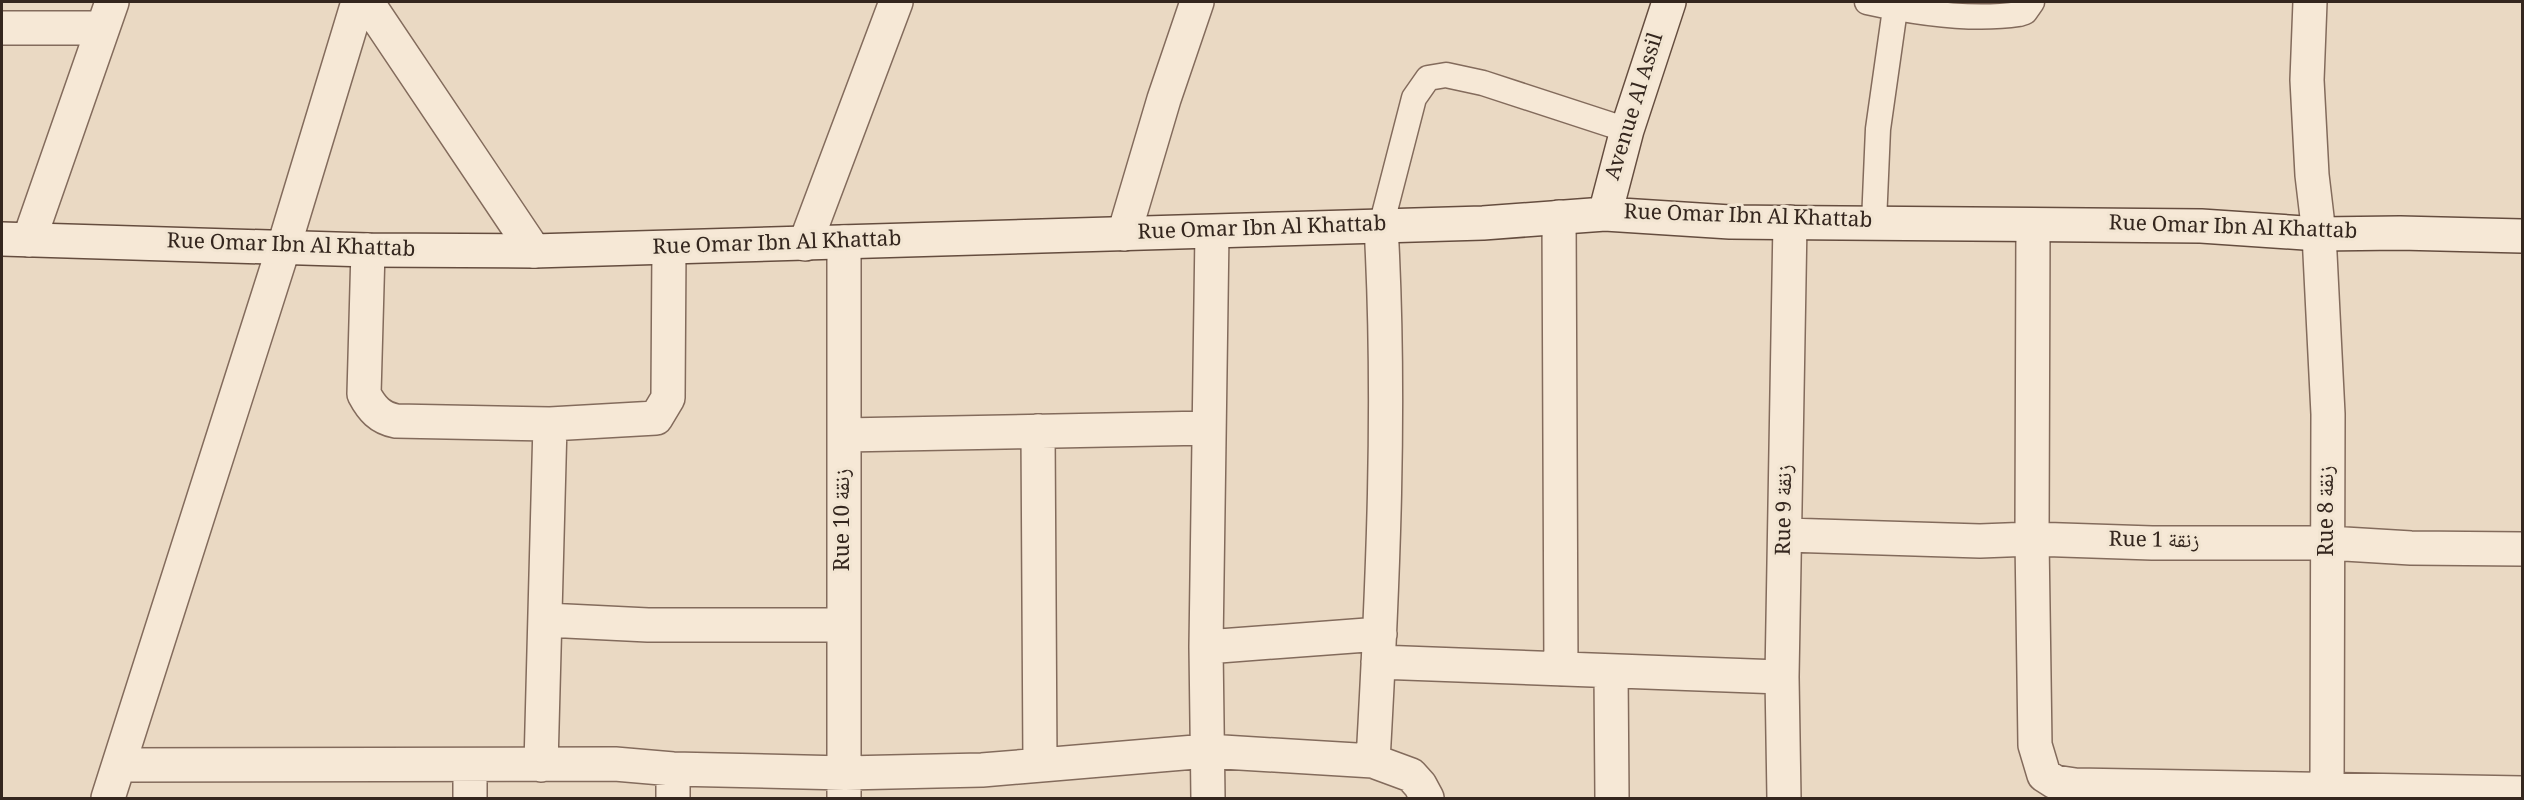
<svg xmlns="http://www.w3.org/2000/svg" width="2524" height="800" viewBox="0 0 2524 800" font-family="Georgia,'Noto Naskh Arabic',serif">
	<style>
		.lines { fill: none; stroke-linecap: round; stroke-linejoin: round }
		.lane-casing { stroke: #836b5c; stroke-width: 27 }
		.street-casing { stroke: #836b5c; stroke-width: 36 }
		.secondary-casing { stroke: #654d3f; stroke-width: 36 }
		.lane { stroke: #f6e8d6; stroke-width: 24 }
		.street { stroke: #f6e8d6; stroke-width: 33 }
		.secondary { stroke: #f6e8d6; stroke-width: 33 }
		.labels { text-anchor: middle; dominant-baseline: central; stroke-width: 6; stroke-linejoin: round; paint-order: stroke }
		.street-label { font-size: 21px; fill: #34261e; stroke: #f2e5d2 }
	</style>
	<rect width="100%" height="100%" fill="#ead9c3"/>
	<g class="lines">
		<g class="lane-casing">
			<path id="lane" d="M1867,2C1912,12 1972,21 2019,14L2025,12L2032,2
				M1874,222L1878,129L1896,2
				M1381,226L1414,98L1428,78L1446,75L1483,83L1627,130"/>
		</g>
		<g class="street-casing">
			<path id="street" d="M367,2L534,251
				M2310,2L2307,80L2312,175L2319,234L2328,414L2327,789
				M2,28H103
				M1559,217L1561,669
				M2033,225L2032,539L2035,745L2044,775L2055,782L2075,785L2522,793
				M1124,234L1164,99L1197,2
				M29,240L112,2
				M844,242V798
				M805,244L896,2
				M368,250L364,394C372,409 380,418 396,421L550,424L656,418L668,398L669,248
				M1038,431L1040,765
				M844,435L1209,428
				M1786,535L1980,541L2032,539L2152,543H2328L2411,548L2522,549
				M546,620L648,625H844
				M1206,647L1380,634
				M1378,662L1782,677
				M1611,671L1612,798
				M1373,761C1383,583 1391,404 1381,226
				M120,765L615,764L673,769L845,773L982,770L1207,751L1373,761L1411,775L1420,785L1427,798
				M541,765L550,424
				M673,769V798
				M108,798L284,246L358,2
				M470,798V765
				M1208,798L1206,647L1212,232
				M1784,798L1782,677L1790,222"/>
		</g>
		<g class="secondary-casing">
			<path id="secondary" d="M1605,214L1627,130L1669,2
				M2,239L368,250L534,251L1483,223L1605,214L1730,222L2201,226L2319,234L2400,233L2522,236"/>
		</g>
		<use href="#lane" class="lane"/>
		<use href="#street" class="street"/>
		<use href="#secondary" class="secondary"/>
	</g>
	<g class="labels">
		<g class="street-label">
			<text transform="translate(1636 107) rotate(-73)">Avenue Al Assil</text>
			<text transform="translate(1748 218) rotate(2)">Rue Omar Ibn Al Khattab</text>
			<text transform="translate(2233 229) rotate(2)">Rue Omar Ibn Al Khattab</text>
			<text transform="translate(1262 230) rotate(-2)">Rue Omar Ibn Al Khattab</text>
			<text transform="translate(777 245) rotate(-2)">Rue Omar Ibn Al Khattab</text>
			<text transform="translate(291 247) rotate(2)">Rue Omar Ibn Al Khattab</text>
			<text transform="translate(1786 510) rotate(-89)">Rue 9 زنقة</text>
			<text transform="translate(2328 511) rotate(-90)">Rue 8 زنقة</text>
			<text transform="translate(844 520) rotate(-90)">Rue 10 زنقة</text>
			<text transform="translate(2154 542) rotate(1)">Rue 1 زنقة</text>
		</g>
	</g>
	<rect width="2524" height="800" fill="none" stroke="#34261e" stroke-width="6"/>
</svg>
